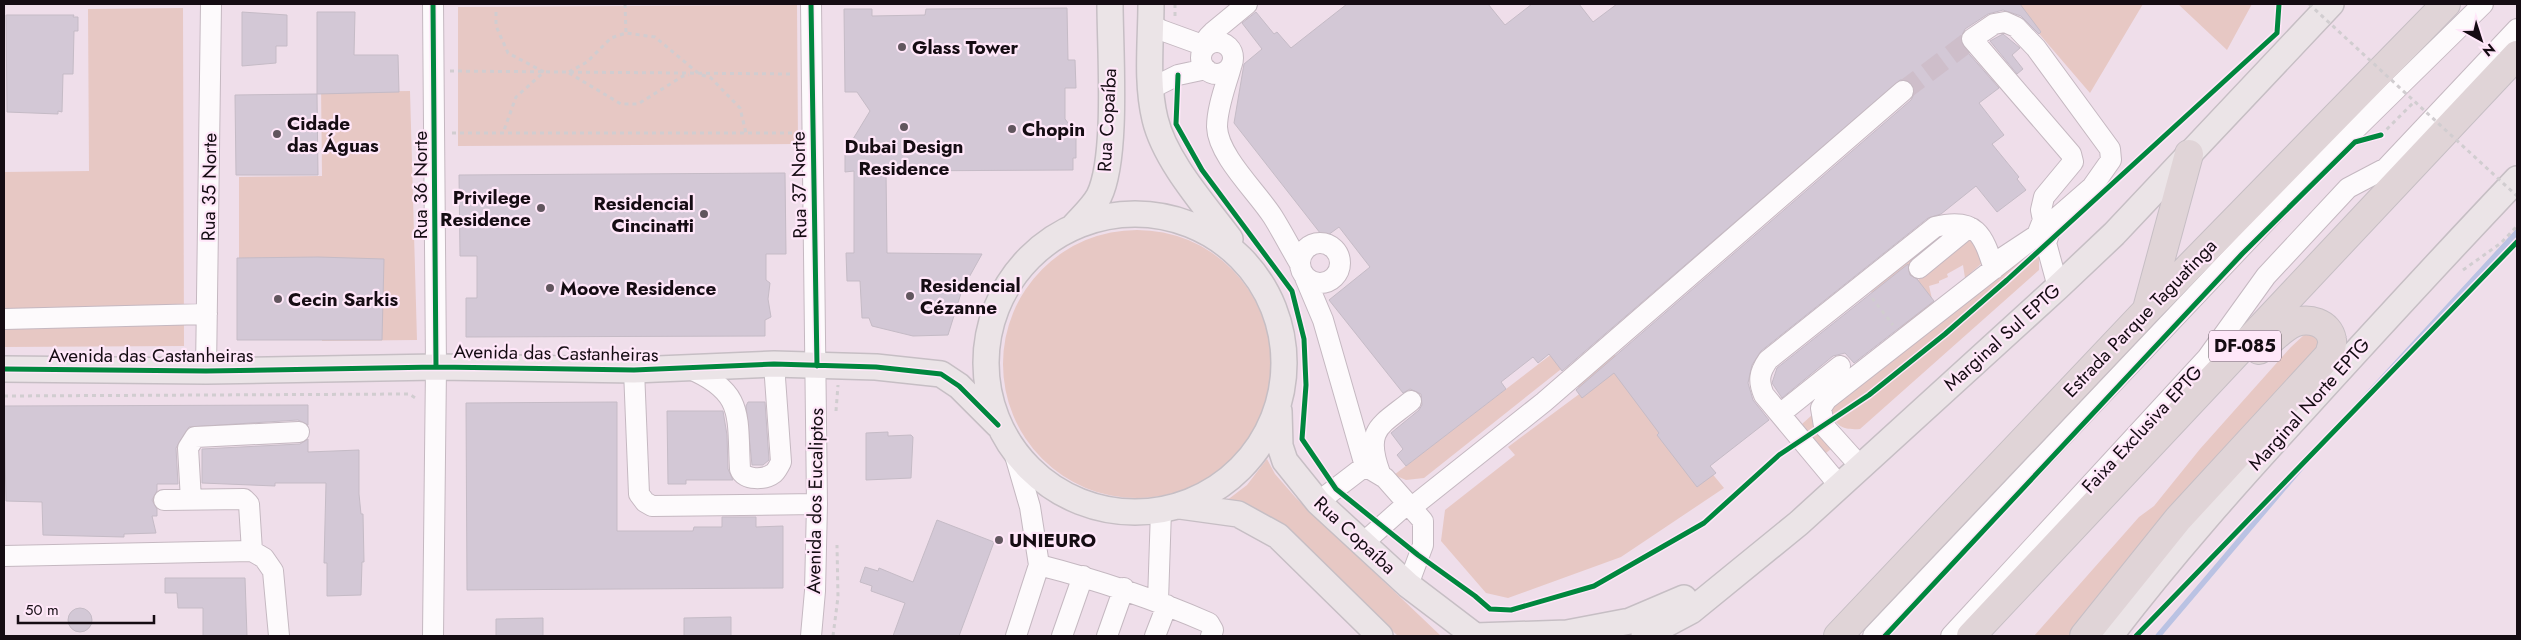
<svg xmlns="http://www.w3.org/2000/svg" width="2521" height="640" viewBox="0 0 2521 640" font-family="Jost,sans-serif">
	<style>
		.green { fill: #e7c8c4 }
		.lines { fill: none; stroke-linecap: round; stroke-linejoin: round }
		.stream { stroke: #bac2e3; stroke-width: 5.5 }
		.building { fill: #d3c8d6; stroke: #c5bbc6 }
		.minor-tunnel { stroke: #cebeca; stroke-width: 20; stroke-dasharray: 20 10; stroke-linecap: butt }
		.minor-casing { stroke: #c5b8c1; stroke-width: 22 }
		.major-casing { stroke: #c6bec4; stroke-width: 28 }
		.highway-casing { stroke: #c6bec4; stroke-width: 30 }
		.path { stroke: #d1cdd0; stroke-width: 3; stroke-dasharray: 4 4; stroke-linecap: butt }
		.minor { stroke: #fdfafc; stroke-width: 20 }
		.major { stroke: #ebe4e7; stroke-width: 25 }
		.highway { stroke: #e0d4d7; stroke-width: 28 }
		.path-bridge { stroke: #d1cdd0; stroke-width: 3; stroke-dasharray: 4 4; stroke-linecap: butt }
		.cycleway-casing { stroke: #ffe7f9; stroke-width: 8 }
		.cycleway { stroke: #00873e; stroke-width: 5 }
		.poi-dot { fill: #61565e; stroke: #ffe7f9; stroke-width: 2 }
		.labels { text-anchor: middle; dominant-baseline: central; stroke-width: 4.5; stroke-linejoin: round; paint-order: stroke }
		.shield { fill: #ffe7f9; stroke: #5b4e58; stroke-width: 1 }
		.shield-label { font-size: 18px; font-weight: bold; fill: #150c13 }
		.poi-label { font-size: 19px; font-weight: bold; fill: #150c13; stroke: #ffe7f9; text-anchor: start }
		.street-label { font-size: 19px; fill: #150c13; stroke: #ffe7f9 }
	</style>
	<rect width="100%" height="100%" fill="#efdeea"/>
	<path class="green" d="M1994,4H2143L2090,93L2022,14L1998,8Z
		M2178,4H2252L2227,50Z
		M797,5L798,144L458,146V7Z
		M183,8L184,346L4,347V172L89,171L88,9Z
		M321,86L326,92L410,91L417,340L322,341L321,258L239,259V177L322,176Z
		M1947,227L1951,232L1907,266L1918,280L1970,239L1975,238L1982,263L1965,278L1963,265L1947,274L1948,277L1939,281V283L1929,286L1933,303L1901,329L1871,292Z
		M1003 364a134 134 0 1 1 268 0a134 134 0 1 1-268 0Z
		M2039,238V270L1860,429C1843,430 1836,427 1830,410L1834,398Z
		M2315,332L2325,343L2076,636H2034L2139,517L2154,506L2200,449L2291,347L2305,334Z
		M1553,353L1565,366L1424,478L1406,480L1394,475Z
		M1614,354L1724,488L1621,557L1508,598L1486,593L1441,541L1445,510L1515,455L1508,447L1582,392L1575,383Z
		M1812,415L1836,445L1826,453L1802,424Z
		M1267,459L1275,474L1296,498L1441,636H1398L1275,523L1226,501L1247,485Z"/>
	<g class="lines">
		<path class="stream" d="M2158,636L2311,456L2517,232"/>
	</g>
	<path class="building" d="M1347,4H1488L1505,25L1532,4H1579L1593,22L1617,4H2020L2041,32L2039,34L2021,16L2003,10L1988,14L1965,29L1960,40L1963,47L1999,88L1979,103L2004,135L1992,144L2019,177L2017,179L2026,190L1997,212L1976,186L1941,214L1928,218L1761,351L1752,365L1748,383L1753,400L1769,420L1710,466L1716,473L1697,487L1657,435L1659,433L1614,373L1582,398L1576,390L1911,100L1914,94L1912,84L1906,80H1900L1562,371L1549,354L1538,363L1533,357L1501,382L1506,389L1406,466L1397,455L1403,449L1391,433L1419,410L1422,405L1421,394L1410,389L1403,393L1329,300L1370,267L1339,227L1324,238L1234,123L1244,64L1262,49L1242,23L1256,12L1274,34L1277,32L1291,48Z
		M1067,8L1068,60H1075L1076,88H1065V119L1076,133V158H1073V170L886,171L887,253L982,254L962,290L948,335L913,336L872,326L869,318H862L860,281H847L846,253H854V171L845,172V144H850L870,111L857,92H845L844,9H872V16L925,15L926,9Z
		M242,12L287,15V46H276V63L242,66Z
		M317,12H355L354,55H398L399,92L317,94Z
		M6,15H74L73,17H78V31H74L73,74H63L62,112L58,111V114L7,112Z
		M2003,34L2020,48L2012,55L2023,69L2017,74L1990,41Z
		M317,94L318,175H236L235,95Z
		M785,173L786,254H766V280L770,283L768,299L771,317L765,320V336L466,337V298H477V256H460L459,175Z
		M318,257L384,259L382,340H237V258Z
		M1908,264L1910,275L1917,279L1934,301L1854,363L1845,353L1833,356L1782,398L1772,383L1777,368Z
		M617,402V531H693L694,527H722V517H756V527L783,526V588L467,590L466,403Z
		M748,402H765L769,460L763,465H752L746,406Z
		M308,405V425L298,420L189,427L176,448L178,484H157V491L152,500L157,509V516H152L156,533L124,534V537L43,535L42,502L6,501L4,406Z
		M667,411H723L727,435L728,469L733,480H686V484H668Z
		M888,432V436L911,435L913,437L911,478L866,480V433Z
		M308,439V452L359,450V494L361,514H363L364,562H362L361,595L327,596V563H324L326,483H275V486L202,483V449L300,444Z
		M937,520L994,542L959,636H893L905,603L871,591L872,586L860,582L865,567L878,571L879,568L913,582Z
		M165,578H245L247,636H203V608H178L177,593H165Z
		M68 620a12 12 0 1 1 24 0a12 12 0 1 1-24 0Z
		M731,617V636H684V618Z
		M543,618V636H496V619Z"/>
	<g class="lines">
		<path class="minor-tunnel" d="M1903,91L1972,39"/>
		<g class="minor-casing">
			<path id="minor" d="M811,4L817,504L815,591L811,636
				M2005,22L2016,27L2036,48L2110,149L2111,160L2092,187L2037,235L2043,220L2041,210L2044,197L2073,162L2071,154L1972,39L1994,24Z
				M1151,24L1161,30L1205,46
				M1201 58a16 16 0 1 1 32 0a16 16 0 1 1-32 0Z
				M1207,45L1208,37L1213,32L1247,4
				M1232,63C1227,83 1217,106 1217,127C1218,156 1258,193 1273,217C1283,233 1291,249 1300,264
				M1150,89L1178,75L1206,69
				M2053,222L2046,243L2058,287
				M1300 263a20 20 0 1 1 40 0a20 20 0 1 1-40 0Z
				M1919,268L1969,227
				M1304,275L1323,320L1365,466
				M4,319L207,314
				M688,368C745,392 737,415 740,469C744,481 765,480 774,473C777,470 779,466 781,462L774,364
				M634,370L639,494L645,502L652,506L817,504
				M206,371L211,4
				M1780,414L1840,366
				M1014,452L1030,507L1039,565L1016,636
				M1365,466L1385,478L1423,521V545L1408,585
				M1860,466L1824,426L1821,408L1827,399L2037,235L1993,264
				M1380,473C1364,429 1380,426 1411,401
				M1839,485L1764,395C1758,381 1759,373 1768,360L1935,227C1976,217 1983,234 1994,269
				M164,500L244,499L249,504L252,551
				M191,500L188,448L195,437L299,432
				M1318,502L1365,466
				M1412,507L1544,402L1903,91
				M1363,543L1408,503
				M4,556L252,551L264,558L273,571L279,636
				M1039,565C1098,580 1154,599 1209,623L1213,630L1211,636
				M1158,601L1161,510
				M433,636L436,367L433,4
				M1062,636L1083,576
				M1107,636L1124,588
				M1155,636L1167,605
				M1873,636L2323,161L2483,4
				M1951,636L2207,358L2266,276L2348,188L2386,168L2517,29"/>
		</g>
		<g class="major-casing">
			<path id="major" d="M1151,4C1151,41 1146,82 1155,119C1165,161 1204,204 1230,239
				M986 363a149 149 0 1 1 298 0a149 149 0 1 1-298 0Z
				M1074,226C1082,217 1093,207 1099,196C1118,157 1110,50 1110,4
				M4,369L206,371L436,367L634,370L774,364L876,367L941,374L959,386L998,425
				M1279,411L1280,446L1285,461L1318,502L1408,585L1475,636
				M1180,506L1238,514L1278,536L1380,636
				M1475,636L1567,633L1630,621L1684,598
				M1644,636L1691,611L1799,523L2058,287L2114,234L2331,4
				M2110,636C2170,557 2237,482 2304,409C2374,332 2445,255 2517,179"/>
		</g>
		<g class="highway-casing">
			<path id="highway" d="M2147,309L2189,154
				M1838,636L2146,311L2446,4
				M1971,636L2517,55
				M2084,636L2178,519L2329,355C2330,351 2333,344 2332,340C2329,322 2308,317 2294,323C2282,328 2270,342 2259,350"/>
		</g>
		<path class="path" d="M625,4L626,33
			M1175,4V16
			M496,12V26L508,53L544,72L516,97L503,133
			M450,71L790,74
			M569,72L587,62L611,38L626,33L655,37L698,73
			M569,73L621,104H638L683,76L689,75
			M702,75L711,78L740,108L746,133
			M452,133H794
			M2381,135L2415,101
			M2463,270L2501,243L2517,226
			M1872,298L1893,325
			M4,396L409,394L417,399
			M836,411L838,385
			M833,636L838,597L837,545"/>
		<use href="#minor" class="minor"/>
		<use href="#major" class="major"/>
		<use href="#highway" class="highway"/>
		<path class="path-bridge" d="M2309,4L2517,196"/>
		<g class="cycleway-casing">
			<path id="cycleway" d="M433,4L436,367
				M811,4L817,366
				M1178,75L1176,124L1202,170L1292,291L1304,339L1306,385L1302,439L1336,489L1418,555L1475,596L1490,609L1511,610L1594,586L1704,523L1779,455L1869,395L1945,334L2007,280L2277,33L2279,4
				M4,369L206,371L436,367L634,370L774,364L876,367L941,374L959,386L998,425
				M1885,636L2242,254L2355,142L2381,135
				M2136,636L2517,242"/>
		</g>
		<use href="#cycleway" class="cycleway"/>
	</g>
	<g class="poi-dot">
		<circle cx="902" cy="47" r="5"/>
		<circle cx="904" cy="127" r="5"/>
		<circle cx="1012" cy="129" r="5"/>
		<circle cx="277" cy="134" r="5"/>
		<circle cx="541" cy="208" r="5"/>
		<circle cx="704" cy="214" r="5"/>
		<circle cx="550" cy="288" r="5"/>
		<circle cx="910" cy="296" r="5"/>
		<circle cx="278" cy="299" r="5"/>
		<circle cx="999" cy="540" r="5"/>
	</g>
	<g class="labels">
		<rect class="shield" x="2209" y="330.5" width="72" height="31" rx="4"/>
		<g class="shield-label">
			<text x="2245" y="346">DF-085</text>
		</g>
		<g class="poi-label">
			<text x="912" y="47">Glass Tower</text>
			<text x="287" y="123">Cidade<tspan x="287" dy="22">das Águas</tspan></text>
			<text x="1022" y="129">Chopin</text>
			<text x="904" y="146" text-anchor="middle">Dubai Design<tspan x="904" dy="22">Residence</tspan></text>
			<text x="531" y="197" text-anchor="end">Privilege<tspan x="531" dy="22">Residence</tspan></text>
			<text x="694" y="203" text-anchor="end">Residencial<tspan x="694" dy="22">Cincinatti</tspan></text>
			<text x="920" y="285">Residencial<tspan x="920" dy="22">Cézanne</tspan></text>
			<text x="560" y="288">Moove Residence</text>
			<text x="288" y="299">Cecin Sarkis</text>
			<text x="1009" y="540">UNIEURO</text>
		</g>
		<g class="street-label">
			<text transform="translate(1107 120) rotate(-87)">Rua Copaíba</text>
			<text transform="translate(420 185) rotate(-90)">Rua 36 Norte</text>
			<text transform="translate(799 185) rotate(-91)">Rua 37 Norte</text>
			<text transform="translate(209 187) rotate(-89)">Rua 35 Norte</text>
			<text transform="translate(2140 318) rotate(-46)">Estrada Parque Taguatinga</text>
			<text transform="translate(2002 337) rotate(-42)">Marginal Sul EPTG</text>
			<text transform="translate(556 353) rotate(1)">Avenida das Castanheiras</text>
			<text x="151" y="355">Avenida das Castanheiras</text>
			<text transform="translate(2309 404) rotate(-48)">Marginal Norte EPTG</text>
			<text transform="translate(2142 429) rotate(-47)">Faixa Exclusiva EPTG</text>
			<text transform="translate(815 501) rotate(-89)">Avenida dos Eucaliptos</text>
			<text transform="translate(1355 535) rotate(43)">Rua Copaíba</text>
		</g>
	</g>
	<rect width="2521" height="640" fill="none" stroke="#150c13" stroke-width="10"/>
	<g transform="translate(2481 40) rotate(141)" stroke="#ffe7f9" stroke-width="4" paint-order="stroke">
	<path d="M0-4L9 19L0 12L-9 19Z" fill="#150c13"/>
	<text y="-8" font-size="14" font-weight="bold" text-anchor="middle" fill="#150c13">N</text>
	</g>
	<path d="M18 615v8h136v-8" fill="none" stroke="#150c13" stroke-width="2.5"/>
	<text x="25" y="615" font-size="15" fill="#150c13" stroke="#ffe7f9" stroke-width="4" paint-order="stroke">50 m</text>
</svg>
